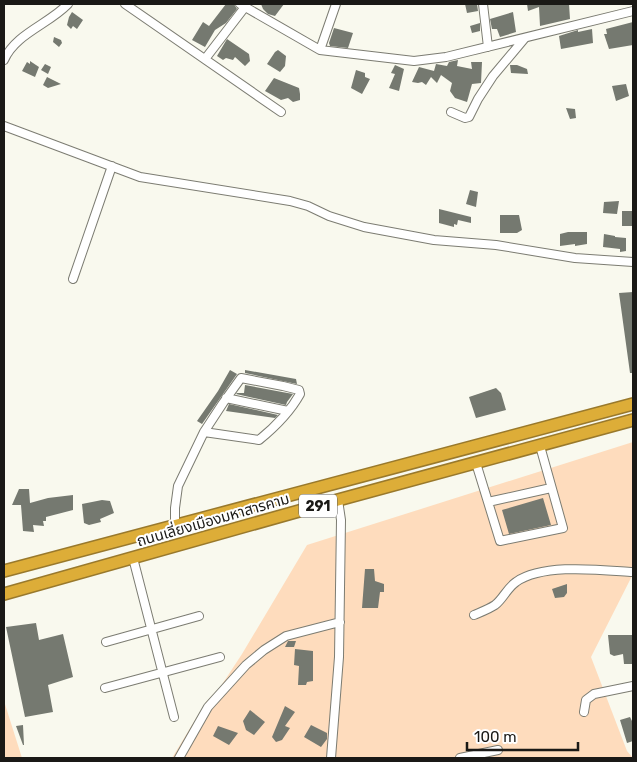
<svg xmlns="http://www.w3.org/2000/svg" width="637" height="762" viewBox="0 0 637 762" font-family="Rubik,'Noto Sans Thai',sans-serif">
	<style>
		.green { fill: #fedcbd }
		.building { fill: #757970 }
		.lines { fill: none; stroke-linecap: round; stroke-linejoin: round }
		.minor-casing { stroke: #7c7c72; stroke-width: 10 }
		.highway-casing { stroke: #99792c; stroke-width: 14 }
		.minor { stroke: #fff; stroke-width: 8 }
		.highway { stroke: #ddad38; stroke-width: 11 }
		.labels { text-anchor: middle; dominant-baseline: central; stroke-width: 4; stroke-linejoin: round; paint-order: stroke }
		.shield { fill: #fff; stroke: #5f5e5c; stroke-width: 1 }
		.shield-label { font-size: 14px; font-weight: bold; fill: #1a1916 }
		.street-label { font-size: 15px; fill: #1a1916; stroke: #fff }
	</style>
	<rect width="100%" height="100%" fill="#f9f9ee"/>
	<path class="green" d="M633,442V574L591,657L627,751L633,758H172L206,702L221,686L242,654L307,545Z
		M4,701L22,758H4Z"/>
	<path class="building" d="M226,4H234L237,9L226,23L215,30L205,47L192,40L203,22L209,26Z
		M261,4H284L275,16L268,14L263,9Z
		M465,4H477L478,11L467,13Z
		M527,4H569L570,19L540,26L539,7L528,11Z
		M72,12L83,20L77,29L73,26L71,29L67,25L69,17Z
		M513,12L516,32L500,37L497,29H492L490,19Z
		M633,22V45L609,49L604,34H607L606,29Z
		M480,23V31L472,33L470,26Z
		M334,28L353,33L348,48L330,46L329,43Z
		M592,29L593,43L561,49L559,36L578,30V32Z
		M54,37L61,40L62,43L59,47L53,42Z
		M227,39L249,54L250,61L245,66L235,57L233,60L226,58L223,60L217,56Z
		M278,50L286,56L285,66L280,72L267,64L275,52Z
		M458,60L457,66L472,69L471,62H482L481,83L472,84L467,102L455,98L450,91L452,83L441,75L437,83L431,77L426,85L422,82L418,83L412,82L419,67L434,71L436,64L447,66L449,62Z
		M30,61L39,67L35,77L22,71L27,62L30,64Z
		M45,64L51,67L48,74L41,70Z
		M395,65L404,69L399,91L389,88L395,74L391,73Z
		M510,65H517L527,69L528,74L511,73Z
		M356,70L365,73V77L370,79L362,94L351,88Z
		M47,77L61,84L48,88L43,85Z
		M274,78L299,88L300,94V100L293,102L288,98L281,100L265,91Z
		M626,84L629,96L616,101L612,86Z
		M566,108L575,109L576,118L570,119Z
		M470,190L478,192L476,207L466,204Z
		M619,201L617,214L603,213L604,202Z
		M439,209L471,217V223L458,220L457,225L454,224V227L439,223Z
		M622,211H633V226H622Z
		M500,215H519L522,230L517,233H500Z
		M568,232H587V244L575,246V244L560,246V234Z
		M604,234L615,236V237L626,238V251L620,252V249L603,247Z
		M633,292V373H630L619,293Z
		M230,370L237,374L202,424L197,421L218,391Z
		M245,370L296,379L297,384L245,373Z
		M245,385L282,392L293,394L287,402L286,405L236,394L237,393H244Z
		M496,388L501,393L506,410L476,418L469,397Z
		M229,404L278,415L275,418L226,411Z
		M19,489H29L30,503L48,498L73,495V510L46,517V521H43L44,526L33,525L34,532L23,531L21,505H12Z
		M543,498L551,525L509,534L502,510Z
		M102,500L110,501L114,513L100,519L101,522L89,525L84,523L82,504Z
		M365,569H374L375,581L384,584V592H380L378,608H362Z
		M567,584V593L564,597L555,598L552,589Z
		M36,623L39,640L63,634L73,677L48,685L53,712L25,717L6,627Z
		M608,635H632L633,642V664H624L623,654L614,656L610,654Z
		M288,641H296L294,647H285Z
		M295,649L313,651V681L307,682L306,685H298L299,666L294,665Z
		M285,706L295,712L285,726L290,728L282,740L276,742L272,737Z
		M250,710L265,722L254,735L246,730L243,721Z
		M630,717L633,723V741L627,743L620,720Z
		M23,725L24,745H23L16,726Z
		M311,725L327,733V739L321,747L304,737Z
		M218,726L238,733L229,745L213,736Z"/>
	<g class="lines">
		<g class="minor-casing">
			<path id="minor" d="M125,4L281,112
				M240,4L320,50L414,61L446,57L633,11
				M483,4L488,47
				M320,50L336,4
				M205,59L245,7
				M4,60C15,34 49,24 68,4
				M451,112L465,118L469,117L478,99L493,76L525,38
				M4,126L140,177L290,201L308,206L329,216L364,227L434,240L496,245L575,258L633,262
				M73,279L112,166
				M226,398L288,411
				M476,463L500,541L563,528L540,446
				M488,502L551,488
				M175,526V508L178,486L204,432L223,403L241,378L283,386L299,390L300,394C290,412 275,427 259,440L204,432
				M133,558L174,717
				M474,615C481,612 489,609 495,605C503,599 507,588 516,582C543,563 601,570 633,572
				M106,642L199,616
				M105,688L220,657
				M584,712L586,700L594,694L633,686
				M179,758L208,707L246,665L264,650L286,636L340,622
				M331,758L339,657L341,520L338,500
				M460,758L498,750"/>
		</g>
		<g class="highway-casing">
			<path id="highway" d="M4,571L633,404
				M4,594L338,500L633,420"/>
		</g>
		<use href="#minor" class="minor"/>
		<use href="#highway" class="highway"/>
	</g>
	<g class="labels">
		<rect class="shield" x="299" y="494.5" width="38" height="23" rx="4"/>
		<g class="shield-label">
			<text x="318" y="506">291</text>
		</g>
		<g class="street-label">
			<text transform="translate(213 520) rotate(-16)">ถนนเลี่ยงเมืองมหาสารคาม</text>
		</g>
	</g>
	<rect width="637" height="762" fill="none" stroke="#1a1916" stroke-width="10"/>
	<path d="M467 742v8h111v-8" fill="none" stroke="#1a1916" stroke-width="2.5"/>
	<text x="474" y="742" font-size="15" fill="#1a1916" stroke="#ffffff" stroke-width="4" paint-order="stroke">100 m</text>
</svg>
